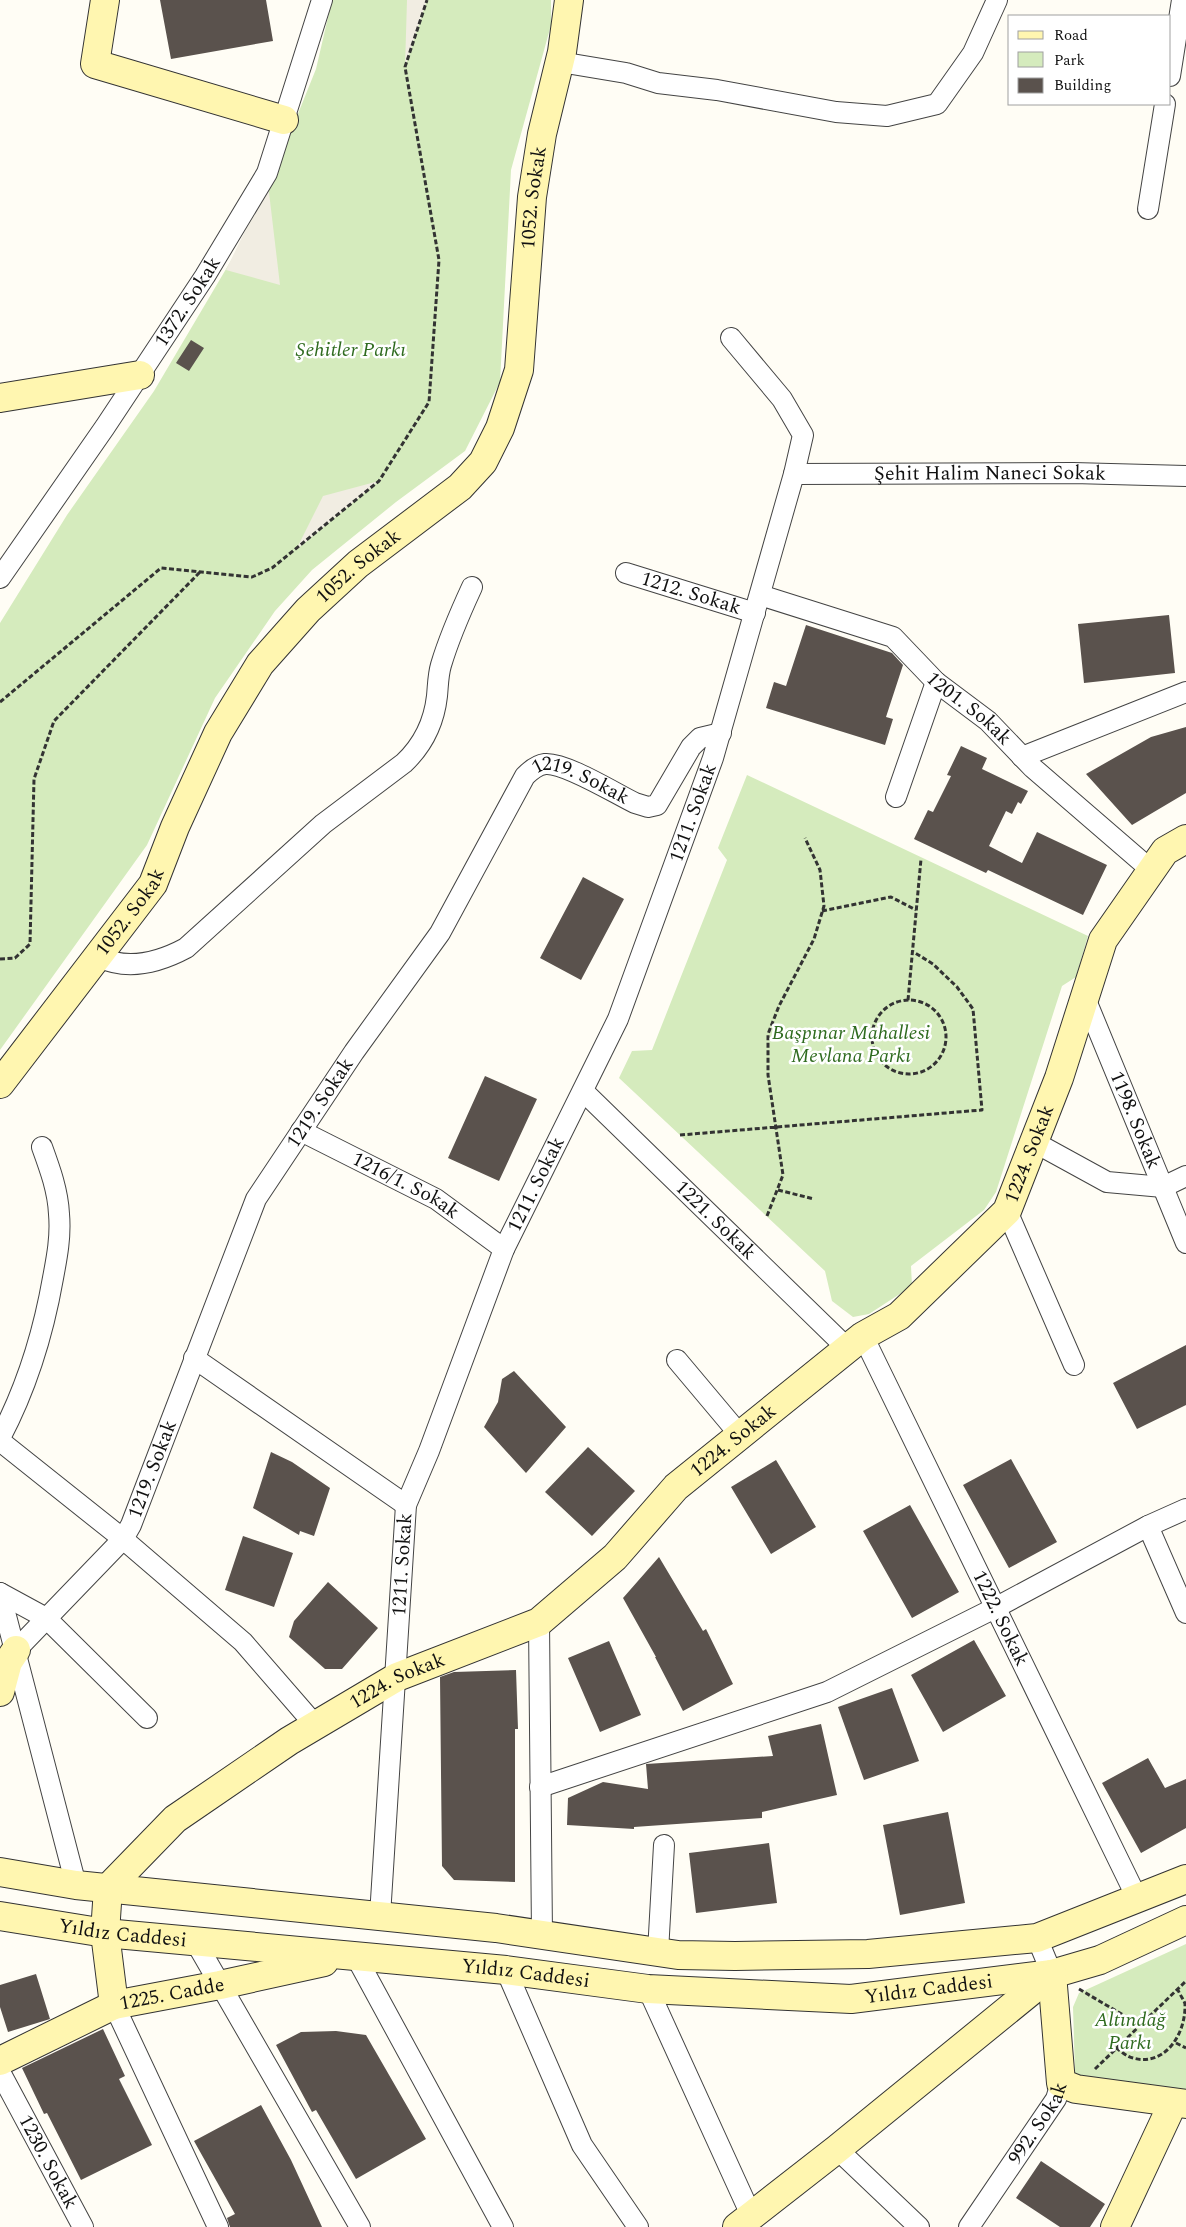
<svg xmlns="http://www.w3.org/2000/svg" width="1186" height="2227" viewBox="0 0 1186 2227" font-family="Spectral,serif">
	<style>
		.green { fill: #d5ebbd }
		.plaza { fill: #f1ede2 }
		.building { fill: #5a524d }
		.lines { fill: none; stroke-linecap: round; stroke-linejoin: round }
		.street-casing { stroke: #444; stroke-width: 22 }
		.secondary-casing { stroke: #333; stroke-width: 30 }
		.path { stroke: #333; stroke-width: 3; stroke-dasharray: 5 2.5; stroke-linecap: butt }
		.street { stroke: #fff; stroke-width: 20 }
		.secondary { stroke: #fff6b0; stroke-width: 28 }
		.labels { text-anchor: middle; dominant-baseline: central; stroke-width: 5; stroke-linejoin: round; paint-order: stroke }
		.street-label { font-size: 20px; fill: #111; stroke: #fff }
		.park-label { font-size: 20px; font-style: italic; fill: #2f6b1f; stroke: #fff }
	</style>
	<rect width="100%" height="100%" fill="#fffdf5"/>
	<path class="green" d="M332,0H551V25L511,170L500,382L465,451L396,502L312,570L275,611L215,698L147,845L0,1050V623L67,515L154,391L242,242L283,151L316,69Z
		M747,775L1088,936L1076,977L1062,986L996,1192L984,1210L911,1266L912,1286L869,1314L853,1317L832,1301L825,1271L619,1078L632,1051L652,1050L727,860L718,848Z
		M1186,1944V2095L1091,2085L1075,2074L1073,2007L1079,1993Z"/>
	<path class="plaza" d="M407,0H427L405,67Z
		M268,184L280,285L226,270Z
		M379,481L296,550L323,496Z"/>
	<path class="building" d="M160,0H266L273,41L171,59Z
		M191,340L204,348L189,371L176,363Z
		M1169,615L1175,673L1084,683L1078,624Z
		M806,625L892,653L903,665L886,717L893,719L885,745L766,708L774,682L786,686Z
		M1186,727V793L1132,825L1086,774L1151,737Z
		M961,746L987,758L982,769L1028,791L1021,804L1018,802L1012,814L1006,811L989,846L1022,863L1037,832L1107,865L1083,915L988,870L986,873L914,839L928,810L933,812L951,776L947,775Z
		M583,877L624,899L581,980L540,958Z
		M485,1076L537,1099L499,1181L448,1158Z
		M1186,1345V1405L1137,1429L1113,1383Z
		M514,1371L566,1427L526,1473L484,1427L498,1402L502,1379Z
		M588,1447L635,1491L592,1536L545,1492Z
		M271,1452L292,1462L330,1488L314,1536L300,1531L299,1535L253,1508Z
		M1011,1459L1057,1542L1009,1568L963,1485Z
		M776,1460L816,1527L771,1554L731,1487Z
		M910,1505L959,1592L912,1618L863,1531Z
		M243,1536L293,1553L274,1607L225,1590Z
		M659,1557L703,1631L706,1629L733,1684L683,1711L655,1657H656L623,1598Z
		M328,1582L378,1628L342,1669H325L289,1637L294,1621Z
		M974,1640L1006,1696L943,1732L911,1675Z
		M609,1641L641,1715L600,1732L568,1658Z
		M516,1670L518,1729H515V1882L454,1880L442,1866L440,1677L454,1672Z
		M892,1688L919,1761L864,1780L838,1707Z
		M821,1724L837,1795L762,1812V1818L634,1827V1829L567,1825L568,1798L603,1782L648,1789L646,1764L773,1756L768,1736Z
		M1148,1758L1165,1788L1186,1779V1828L1141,1853L1102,1783Z
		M948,1812L965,1903L900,1915L883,1825Z
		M769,1843L777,1903L696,1913L689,1853Z
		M36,1974L50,2019L8,2032L0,2007V1985Z
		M103,2029L125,2076L119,2079L152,2145L81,2180L47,2113L44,2114L22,2068Z
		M336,2031L366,2035L426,2139L356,2179L316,2110L312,2112L276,2045L301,2032Z
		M261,2105L291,2160L322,2227H230L227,2218L235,2214L194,2141Z
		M1041,2161L1105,2204L1090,2227H1060L1016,2198Z"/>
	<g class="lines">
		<g class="street-casing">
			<g id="street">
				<path d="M560,62L626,73L658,83L717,90L836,112L887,116L937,104L973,53L997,0"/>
				<path d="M1170,76L1182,0"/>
				<path d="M1148,209L1165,104"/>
				<path id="s1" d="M794,474L1073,473L1186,476"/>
				<path id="s2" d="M626,573L755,613"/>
				<path id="s3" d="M0,578L105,427L205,276L267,173L322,0"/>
				<path id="s4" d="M760,595L893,637L936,682L988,721L1033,768L1150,869"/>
				<path d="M1022,757L1186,692"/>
				<path d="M896,797L936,682"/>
				<path d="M99,957C128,971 158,963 186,948L323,824L404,763C424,744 434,723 437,696C438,686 438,675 441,665C449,638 460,613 472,587"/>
				<path id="s5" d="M1085,998L1186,1243"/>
				<path id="s6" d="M583,1091L848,1349"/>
				<path id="s7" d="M301,1131L436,1199L504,1249"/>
				<path d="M1034,1142L1107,1182L1163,1187L1186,1176"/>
				<path d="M1007,1211L1074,1365"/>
				<path id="s8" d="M863,1336L1138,1900"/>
				<path d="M194,1358L406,1505"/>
				<path d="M677,1360L740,1435"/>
				<path d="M0,1438C27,1387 43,1335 53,1278C57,1257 61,1236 59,1214C58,1191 50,1169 42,1147"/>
				<path d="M0,1441L123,1539L243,1642L315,1725"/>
				<path d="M1148,1526L1186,1613"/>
				<path d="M0,1593L76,1885"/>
				<path d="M0,1593L46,1618L147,1718"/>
				<path d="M539,1622L542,1935"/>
				<path id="s9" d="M16,1650L123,1539L131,1525L256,1199L354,1052L440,933L525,776C531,770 537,765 545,764C565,762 616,794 635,803L648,807L657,805L691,747L700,738L721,733"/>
				<path d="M540,1787L827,1692L995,1608L1148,1526L1186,1509"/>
				<path id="s10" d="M380,1916L406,1505L429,1451L504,1249L618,1019L713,758L794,474L803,435L782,399L731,338"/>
				<path d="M1037,1938L1052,1974"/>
				<path d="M195,1941L360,2227"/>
				<path d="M658,1952L664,1845"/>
				<path d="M355,1955L503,2227"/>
				<path d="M506,1970L582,2145L638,2227"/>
				<path d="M648,1989L751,2215"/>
				<path d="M114,2005L218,2227"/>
				<path id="s11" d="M0,2072L83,2227"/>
				<path d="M837,2149L919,2227"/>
				<path id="s12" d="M969,2227L1056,2099L1061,2083"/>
			</g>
		</g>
		<g class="secondary-casing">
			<g id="secondary">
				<path d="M105,0L95,64L284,120"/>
				<path d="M0,398L140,375"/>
				<path id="s13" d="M0,1084L153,884L175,827L218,733L260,664L308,610L358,564L460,487L483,462L500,428L519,370L532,197L542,134L562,52L569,0"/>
				<path d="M0,1692L8,1662L16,1650"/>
				<path d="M0,1872L76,1885L496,1928L678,1955L735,1956L868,1954L1037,1938L1186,1879"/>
				<path id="s14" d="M0,1916L105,1933L506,1970L648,1989L851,1999L1052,1974L1100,1960L1186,1920"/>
				<path d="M1052,1974L1061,2083L1076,2089L1186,2104"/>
				<path id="s15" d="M114,2005L105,1933L108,1888L175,1819L289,1741L397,1677L539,1622L615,1557L676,1487L863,1336L899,1316L1007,1211L1059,1078L1103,940L1165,851L1186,839"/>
				<path id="s16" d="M0,2061L114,2005L220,1985L324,1962"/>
				<path d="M737,2227L837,2149L1052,1974"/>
				<path d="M1115,2227L1173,2103"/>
			</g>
		</g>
		<path class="path" d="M0,702L161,568L252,577L272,568L379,481L429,402L439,260L405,67L427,0
			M822,911L891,897L916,910
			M0,959L15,958L30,944L34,779L54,721L200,572
			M908,1000L921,859
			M872 1037a37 37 0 1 1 74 0a37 37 0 1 1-74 0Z
			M680,1135L982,1110L973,1009L957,987L933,964L912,951
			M778,1190L814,1199
			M767,1216L783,1175L768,1075V1034L779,1006L814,939L824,906L820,870L805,838
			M1079,1989L1140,2025
			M1176,2043L1186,2048
			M1116,2048C1121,2051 1127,2057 1133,2058C1165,2067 1186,2034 1185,2004C1184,2000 1180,1995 1178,1990
			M1095,2069L1186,1981"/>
		<use href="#street" class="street"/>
		<use href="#secondary" class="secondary"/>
	</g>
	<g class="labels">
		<g class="street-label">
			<text stroke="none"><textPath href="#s13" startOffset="1071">1052. Sokak</textPath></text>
			<text stroke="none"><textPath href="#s3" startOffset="334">1372. Sokak</textPath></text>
			<text stroke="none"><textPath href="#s1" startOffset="196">Şehit Halim Naneci Sokak</textPath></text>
			<text stroke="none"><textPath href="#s13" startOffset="636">1052. Sokak</textPath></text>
			<text stroke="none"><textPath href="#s2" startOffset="68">1212. Sokak</textPath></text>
			<text stroke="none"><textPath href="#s4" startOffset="244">1201. Sokak</textPath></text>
			<text stroke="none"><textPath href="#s9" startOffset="1084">1219. Sokak</textPath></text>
			<text stroke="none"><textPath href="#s10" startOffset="1162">1211. Sokak</textPath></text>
			<text stroke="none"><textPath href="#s13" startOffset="216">1052. Sokak</textPath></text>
			<text stroke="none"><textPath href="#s9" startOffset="635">1219. Sokak</textPath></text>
			<text stroke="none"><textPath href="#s5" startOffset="132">1198. Sokak</textPath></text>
			<text stroke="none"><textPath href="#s15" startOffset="1316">1224. Sokak</textPath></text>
			<text stroke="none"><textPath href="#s10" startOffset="758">1211. Sokak</textPath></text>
			<text stroke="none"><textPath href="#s7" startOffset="118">1216/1. Sokak</textPath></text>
			<text stroke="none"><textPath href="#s6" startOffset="185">1221. Sokak</textPath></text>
			<text stroke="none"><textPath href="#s15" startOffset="896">1224. Sokak</textPath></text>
			<text stroke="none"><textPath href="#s9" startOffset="230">1219. Sokak</textPath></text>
			<text stroke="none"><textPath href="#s10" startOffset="352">1211. Sokak</textPath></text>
			<text stroke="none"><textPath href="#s8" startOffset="314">1222. Sokak</textPath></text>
			<text stroke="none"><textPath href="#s15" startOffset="476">1224. Sokak</textPath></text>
			<text stroke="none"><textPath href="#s14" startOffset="124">Yıldız Caddesi</textPath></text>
			<text stroke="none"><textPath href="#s14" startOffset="529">Yıldız Caddesi</textPath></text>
			<text stroke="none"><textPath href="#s14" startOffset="934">Yıldız Caddesi</textPath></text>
			<text stroke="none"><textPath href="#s16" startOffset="186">1225. Cadde</textPath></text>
			<text stroke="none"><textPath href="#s12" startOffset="125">992. Sokak</textPath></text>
			<text stroke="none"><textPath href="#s11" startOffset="102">1230. Sokak</textPath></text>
		</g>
		<g class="park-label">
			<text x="351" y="350">Şehitler Parkı</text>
			<text x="851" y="1033">Başpınar Mahallesi<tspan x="851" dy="23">Mevlana Parkı</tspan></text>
			<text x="1130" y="2020">Altındağ<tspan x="1130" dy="23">Parkı</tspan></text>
		</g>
	</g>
	<rect x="1008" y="15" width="162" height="90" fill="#ffffff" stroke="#a0a0a0"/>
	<rect x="1018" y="31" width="25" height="8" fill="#fff6b0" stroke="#a0a0a0"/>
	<text x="1054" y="40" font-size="15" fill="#111111">Road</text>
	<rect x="1018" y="52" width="25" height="15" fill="#d5ebbd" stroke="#a0a0a0"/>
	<text x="1054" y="65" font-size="15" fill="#111111">Park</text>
	<rect x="1018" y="78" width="25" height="15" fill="#5a524d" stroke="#a0a0a0"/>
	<text x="1054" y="90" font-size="15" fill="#111111">Building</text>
</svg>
